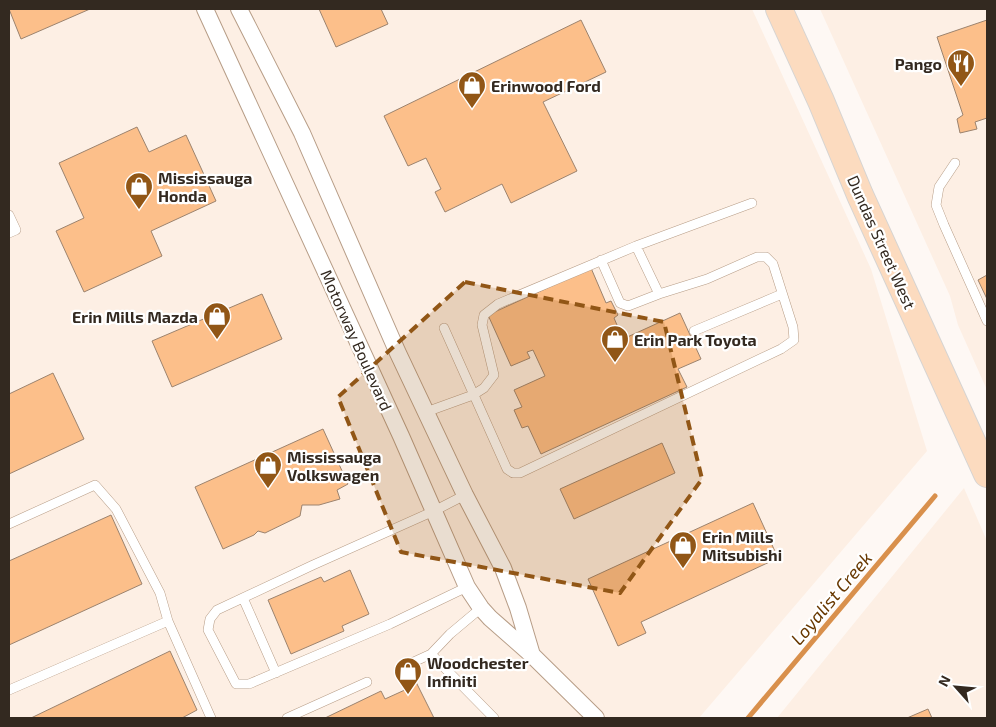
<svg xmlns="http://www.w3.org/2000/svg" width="996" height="727" viewBox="0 0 996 727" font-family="'Exo 2',sans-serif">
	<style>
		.built { fill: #fdefe4 }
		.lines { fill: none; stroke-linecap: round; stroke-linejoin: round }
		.stream { stroke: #d9904c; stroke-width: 5 }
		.building { fill: #fcbf8a; stroke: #9c836e }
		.lane-casing { stroke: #b79d87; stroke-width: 10 }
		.street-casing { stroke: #b79d87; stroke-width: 18 }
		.primary-casing { stroke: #d6d4d2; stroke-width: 28 }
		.lane { stroke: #fff; stroke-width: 9 }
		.street { stroke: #fff; stroke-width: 16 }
		.primary { stroke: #fcdbbf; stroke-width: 26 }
		.marked { fill: #915616; fill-opacity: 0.2; stroke: #915616; stroke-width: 4; stroke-dasharray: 10 6; stroke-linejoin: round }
		.labels { text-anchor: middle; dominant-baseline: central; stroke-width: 4.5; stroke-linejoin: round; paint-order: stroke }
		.poi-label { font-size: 16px; font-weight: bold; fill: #332920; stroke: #fff; text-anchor: start }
		.street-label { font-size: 16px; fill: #332920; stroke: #fff }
		.water-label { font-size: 18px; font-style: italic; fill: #683800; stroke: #fff }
	</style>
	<rect width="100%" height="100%" fill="#fef8f4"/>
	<path class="built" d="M9,9H752L871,269L927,451L699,718H9Z
		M820,9H987V390L958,325L950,296Z
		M964,488L987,541V718H777Z"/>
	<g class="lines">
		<path class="stream" d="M748,718L935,496"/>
	</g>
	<path class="building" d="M9,9H90L21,39Z
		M319,9H381L388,24L336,47Z
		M581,20L606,72L543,102L577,171L511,203L502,184L445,212L435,192L441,189L426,158L408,166L384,116Z
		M987,20V118L975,122L977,129L960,133L957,119L963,115L937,37Z
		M137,127L149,152L186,135L216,201L151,231L162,256L84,292L56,231L84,218L59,163Z
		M591,268L606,303L611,301L618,315L614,318L623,339L680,313L701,359L678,369L687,387L541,454L528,426L522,428L514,410L522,407L514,390L545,376L533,350L527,352L530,358L511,366L488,315Z
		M987,275V299L978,280Z
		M262,294L282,339L172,387L152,341Z
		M53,373L84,439L9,474V394Z
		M323,429L348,484L337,490L340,499L319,505H302L300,516L265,533L258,531L254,535L223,549L195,487Z
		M662,443L675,473L574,519L560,489Z
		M753,503L778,558L641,622L646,633L618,646L588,579Z
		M111,515L142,584L9,645V561Z
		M350,570L369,614L342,626L344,631L291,654L268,600L321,577L324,582Z
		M170,651L197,710L182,718H31Z
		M413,676L434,718H325L381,691L385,699L407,689L406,679Z
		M928,709L932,718H907Z"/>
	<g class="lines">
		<g class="lane-casing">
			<path id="lane" d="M955,163L939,187L936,205L944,225L987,321
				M9,215L16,230L9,233
				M601,260L620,303L628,306L659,294
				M444,328L507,469L513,473H520L781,349L794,340L793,327L773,264L766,257H757L707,279L659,294L636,246
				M694,331L782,294
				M426,412L473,395L484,388L494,375L482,325L484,315L498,304L636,246L752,203
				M465,495L434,511L313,565L217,610L210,619L208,630L236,684H249L390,624L467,587
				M9,524L95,485L116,509L160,593L168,621
				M243,598L276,673
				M431,654L450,634L481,608
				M407,665L431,654L494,718
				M9,690L168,621L211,718
				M287,718L367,682"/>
		</g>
		<g class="street-casing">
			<path id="street" d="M205,9L401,436L467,587L481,608L490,618L532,655L596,718
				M239,9L302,133L397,351L465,495L503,568L518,608L532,655"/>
		</g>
		<g class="primary-casing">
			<path id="primary" d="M779,9L821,101L860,195L987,474"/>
		</g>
		<use href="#lane" class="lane"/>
		<use href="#street" class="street"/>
		<use href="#primary" class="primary"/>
	</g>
	<path class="marked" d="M465,282L664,322L702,479L620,593L401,552L338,397Z"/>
	<defs>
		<g id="restaurant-pin" transform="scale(1.4375)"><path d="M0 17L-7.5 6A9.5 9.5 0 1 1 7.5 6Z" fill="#915616" stroke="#fff"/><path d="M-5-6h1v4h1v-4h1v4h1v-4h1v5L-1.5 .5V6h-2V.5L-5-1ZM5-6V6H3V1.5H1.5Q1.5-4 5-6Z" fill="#fff"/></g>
		<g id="shop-pin" transform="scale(1.4375)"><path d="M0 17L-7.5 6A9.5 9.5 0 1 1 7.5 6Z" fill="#915616" stroke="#fff"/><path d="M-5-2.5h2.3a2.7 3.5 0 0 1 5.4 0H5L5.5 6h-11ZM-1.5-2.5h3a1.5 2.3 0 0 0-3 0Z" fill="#fff"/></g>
	</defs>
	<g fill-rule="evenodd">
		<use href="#restaurant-pin" x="961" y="63"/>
		<use href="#shop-pin" x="472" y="85"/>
		<use href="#shop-pin" x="139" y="186"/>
		<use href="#shop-pin" x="217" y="316"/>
		<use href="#shop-pin" x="615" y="339"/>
		<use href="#shop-pin" x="268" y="465"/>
		<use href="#shop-pin" x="683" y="545"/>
		<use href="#shop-pin" x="408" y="671"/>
	</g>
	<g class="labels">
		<g class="poi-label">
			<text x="942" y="63" text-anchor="end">Pango</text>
			<text x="491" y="85">Erinwood Ford</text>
			<text x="158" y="177">Mississauga<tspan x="158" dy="18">Honda</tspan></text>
			<text x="198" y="316" text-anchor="end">Erin Mills Mazda</text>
			<text x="634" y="339">Erin Park Toyota</text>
			<text x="287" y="456">Mississauga<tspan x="287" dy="18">Volkswagen</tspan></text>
			<text x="702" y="536">Erin Mills<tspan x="702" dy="18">Mitsubishi</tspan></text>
			<text x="427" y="662">Woodchester<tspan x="427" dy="18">Infiniti</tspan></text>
		</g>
		<g class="street-label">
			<text transform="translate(882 242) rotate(66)">Dundas Street West</text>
			<text transform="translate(357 340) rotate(66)">Motorway Boulevard</text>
		</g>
		<g class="water-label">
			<text transform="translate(831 598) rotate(-50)">Loyalist Creek</text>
		</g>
	</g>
	<rect width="996" height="727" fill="none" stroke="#332920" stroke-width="20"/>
	<g transform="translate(956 687) rotate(297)" stroke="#ffffff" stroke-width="4" paint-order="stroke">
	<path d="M0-4L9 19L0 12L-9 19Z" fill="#332920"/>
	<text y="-8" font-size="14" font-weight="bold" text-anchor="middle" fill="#332920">N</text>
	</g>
</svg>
